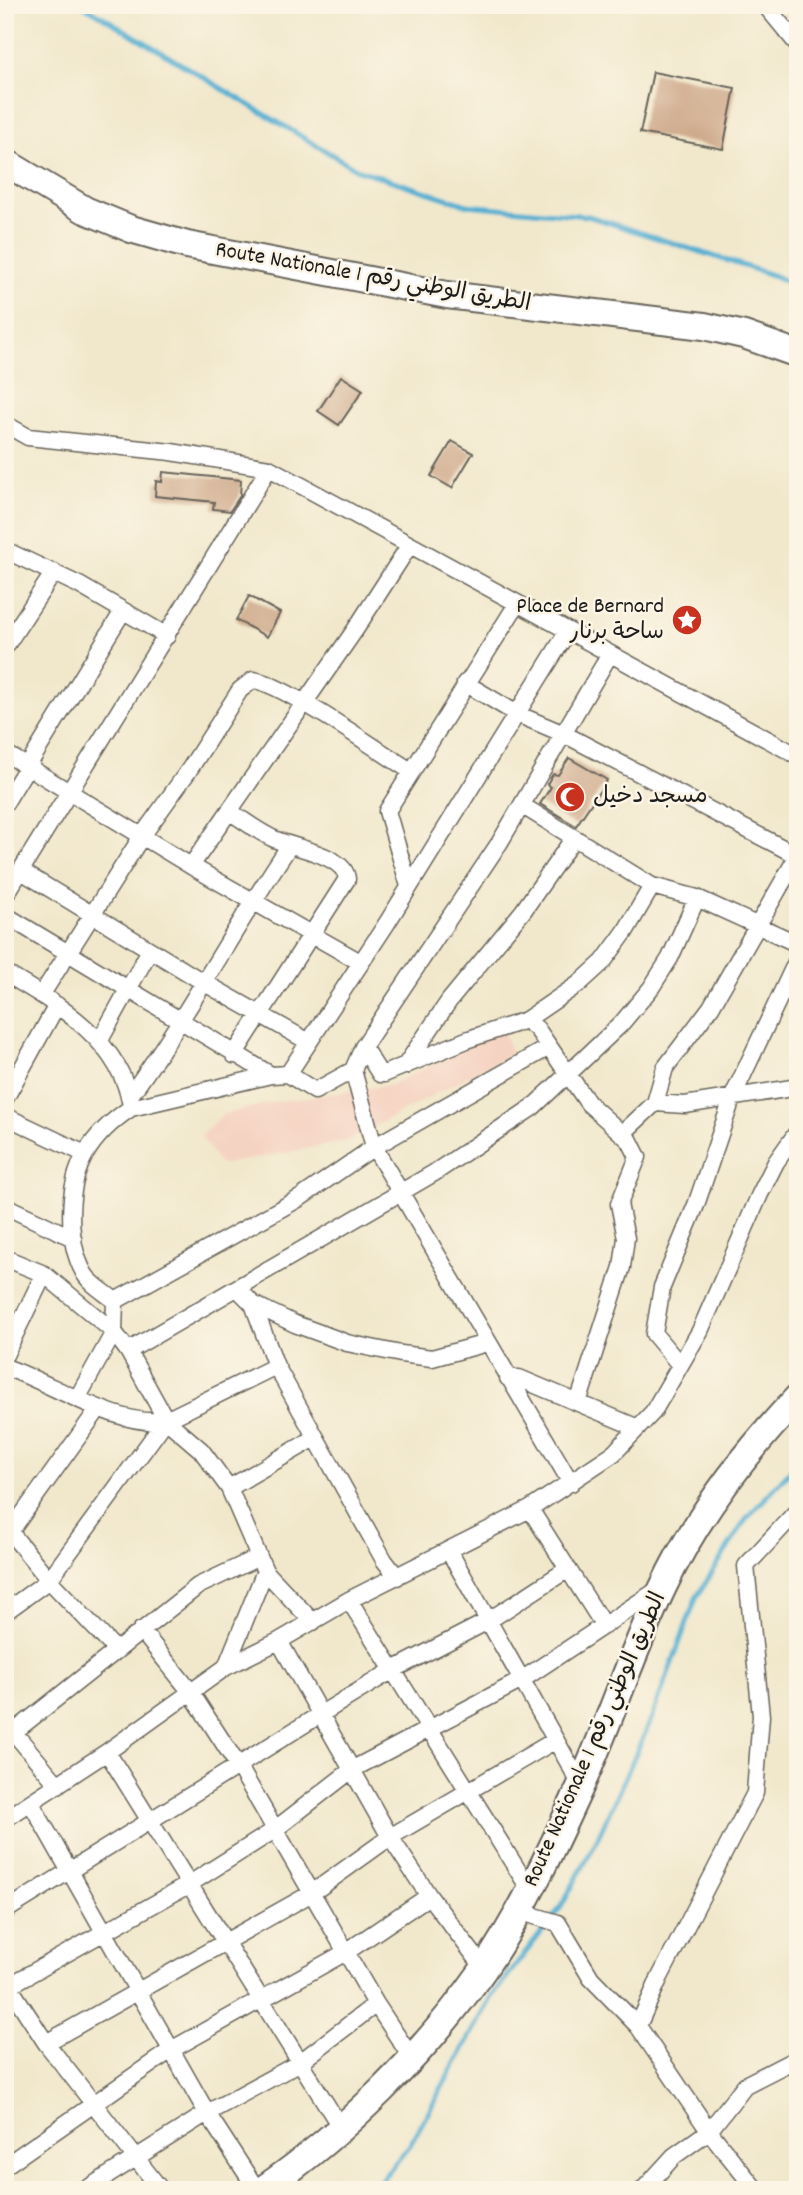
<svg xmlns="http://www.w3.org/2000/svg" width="803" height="2195" viewBox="0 0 803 2195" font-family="Dekko,'Playpen Sans Arabic',sans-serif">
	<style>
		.built { fill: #f5d3c2 }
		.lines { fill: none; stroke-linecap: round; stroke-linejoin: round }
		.stream { stroke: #55afd2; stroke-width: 5 }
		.building { fill: #cfaa8c }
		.minor-casing { stroke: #67635a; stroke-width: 19 }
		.trunk-casing { stroke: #67635a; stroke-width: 30 }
		.minor { stroke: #fff; stroke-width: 16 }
		.trunk { stroke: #fff; stroke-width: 26 }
		.labels { text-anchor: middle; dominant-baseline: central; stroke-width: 5; stroke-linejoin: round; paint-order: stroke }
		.street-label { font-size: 23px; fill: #1c1c1c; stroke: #fcf5e5 }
		.poi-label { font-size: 23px; fill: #1c1c1c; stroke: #fcf5e5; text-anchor: end }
	</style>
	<rect width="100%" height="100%" fill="#fcf5e5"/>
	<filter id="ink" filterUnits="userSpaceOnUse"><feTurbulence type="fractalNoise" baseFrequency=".0143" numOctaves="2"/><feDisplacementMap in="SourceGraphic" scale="14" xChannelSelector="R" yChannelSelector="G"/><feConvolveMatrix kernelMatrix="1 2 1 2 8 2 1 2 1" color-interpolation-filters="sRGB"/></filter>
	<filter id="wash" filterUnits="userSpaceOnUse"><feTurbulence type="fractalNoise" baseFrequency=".00686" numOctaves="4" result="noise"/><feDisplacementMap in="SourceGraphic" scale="28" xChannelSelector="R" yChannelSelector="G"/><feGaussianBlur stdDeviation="1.57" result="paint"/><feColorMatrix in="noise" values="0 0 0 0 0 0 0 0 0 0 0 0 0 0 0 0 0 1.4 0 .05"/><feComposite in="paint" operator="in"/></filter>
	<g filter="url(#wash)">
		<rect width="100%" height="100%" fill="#f1e8cc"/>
		<path class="built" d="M503,1031L512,1053L347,1141L220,1165L201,1136L222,1115L269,1103L390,1085Z"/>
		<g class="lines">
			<path class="stream" d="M83,5L356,169L467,205L588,216L775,276L798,287
				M373,2190L410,2145L493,1995L561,1907L594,1846L651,1720L696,1598L747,1518L798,1462"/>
		</g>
		<g id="blocks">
			<path class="building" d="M653,72L735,88L723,149L640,133Z
				M341,376L363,390L339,425L318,411Z
				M452,441L473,453L452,488L431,476Z
				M163,472L241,480L240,496L230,511L213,509L214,502L155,496L156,481L162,482Z
				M249,596L280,613L267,637L236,620Z
				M569,758L607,780L576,826L540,804L551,787L547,784L553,774L558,775Z"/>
		</g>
	</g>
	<g filter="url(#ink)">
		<use href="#blocks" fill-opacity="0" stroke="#67635a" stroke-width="2"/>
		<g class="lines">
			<g class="minor-casing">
				<path id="minor" d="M765,5L798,45
					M5,424L28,437L171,452L269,468L798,756
					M5,550L79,585L167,636
					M5,647L54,572
					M465,683L517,714L564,734L798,856
					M5,753L191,866L360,962
					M5,803L123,611
					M523,806L652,886L697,898L798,944
					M229,811C243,820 257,831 272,838C291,848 345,854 347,879L234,1055
					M191,866L355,630L409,546
					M21,871L203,982L309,1042
					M409,886L387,811L517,604
					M5,896L269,468
					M5,915L271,1075
					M5,973C57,1004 121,1040 131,1106
					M42,994L142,836L189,770L240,690L253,680C281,682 380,752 411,771
					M526,1020L537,1029L588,1103L630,1141L638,1157L619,1204L626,1238L622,1267L578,1403
					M99,1042L150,950
					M363,1047L380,1074H384L469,1039L526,1020L580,983L603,962L625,932L652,886
					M405,1066L449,1001L523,911L573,839
					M353,1070L374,1147L571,1483
					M288,1074L387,923L568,631
					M129,1097C188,1016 234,927 290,845
					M5,1099L57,1005
					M655,1103L685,1105L798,1087
					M5,1116L85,1154
					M623,1133L655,1103L665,1068L711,1007L798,855
					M5,1206L73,1238
					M5,1258L44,1274L114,1332L78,1397
					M237,1288L253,1304L276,1366L384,1560L397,1577
					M115,1301L300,1198L374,1147L549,1047
					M253,1304L295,1324L347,1343L401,1354L432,1358L487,1343
					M128,1351L434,1173L533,1107L621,1024L651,988L670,958L697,898
					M5,1355L44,1274
					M680,1365L654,1334L662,1287L696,1205L733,1096L798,958
					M5,1367C50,1382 122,1430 166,1420L276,1366
					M508,1378H519L638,1428
					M99,1408L10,1532L49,1580L116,1650
					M229,1488L315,1438
					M530,1509L604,1626
					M449,1551L581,1785
					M349,1600L530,1890
					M5,1612L49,1580L166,1420
					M313,1622L265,1571L229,1488L201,1450L166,1420L128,1351L114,1332L115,1301C106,1293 90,1284 84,1273C66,1240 67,1185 86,1153C97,1134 113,1120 131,1108L271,1075L288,1074L315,1091L353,1070L363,1047L500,842L610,654
					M141,1630L190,1691L239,1767L376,2004L411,2057
					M279,1641L390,1837L429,1896L484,1968
					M226,1667L265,1571
					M5,1722L58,1785
					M14,1732L198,1586L259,1557
					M107,1752L341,2128
					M31,1803L207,2113L257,2190
					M5,1819L107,1752L226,1667L279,1641L349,1600L530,1509L614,1453L653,1412L700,1331L760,1194L776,1162L798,1131
					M5,1911L321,1714L393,1670L488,1621L568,1569
					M518,1911L558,1923L591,1978L638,2026L709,2131L756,2190
					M5,1980L46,2043L161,2190
					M5,1988L188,1885L273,1831L353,1769L520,1681L659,1589
					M638,2026L660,1977L755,1793L761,1716L746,1566L798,1510
					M46,2043L312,1893L390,1837L554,1741
					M5,2166L171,2050L346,1952L429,1896
					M85,2190L207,2113L299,2063L376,2004
					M643,2190L674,2156L709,2131L745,2085L798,2058"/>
			</g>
			<g class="trunk-casing">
				<path id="trunk" d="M5,162L85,210L131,229L187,245L447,295L704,326L744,335L798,354
					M262,2190C346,2132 424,2054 483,1970C523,1912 553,1846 582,1783C611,1718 633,1650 663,1587C696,1517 745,1453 798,1397"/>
			</g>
			<use href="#minor" class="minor"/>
			<use href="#trunk" class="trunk"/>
		</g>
	</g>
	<defs>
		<g id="sight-disc" transform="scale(1.575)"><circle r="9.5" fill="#c8321e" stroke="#fcf5e5"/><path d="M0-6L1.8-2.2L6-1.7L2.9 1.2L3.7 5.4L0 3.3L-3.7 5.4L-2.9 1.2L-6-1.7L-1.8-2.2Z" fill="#fff"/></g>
		<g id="mosque-disc" transform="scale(1.575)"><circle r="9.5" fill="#c8321e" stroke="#fcf5e5"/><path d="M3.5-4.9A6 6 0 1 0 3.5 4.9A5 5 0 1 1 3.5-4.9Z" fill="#fff"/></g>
	</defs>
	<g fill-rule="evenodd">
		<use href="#sight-disc" x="687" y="620"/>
		<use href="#mosque-disc" x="570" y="797"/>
	</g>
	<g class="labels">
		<g class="street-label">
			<text transform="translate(373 278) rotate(10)">Route Nationale الطريق الوطني رقم 1</text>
			<text transform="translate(596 1740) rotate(-66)">Route Nationale الطريق الوطني رقم 1</text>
		</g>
		<g class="poi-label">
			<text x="664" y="607">Place de Bernard<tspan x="664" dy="26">ساحة برنار</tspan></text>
			<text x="593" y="797" text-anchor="start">مسجد دخيل</text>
		</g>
	</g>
	<rect width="803" height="2195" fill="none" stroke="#fcf5e5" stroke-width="28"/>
</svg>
